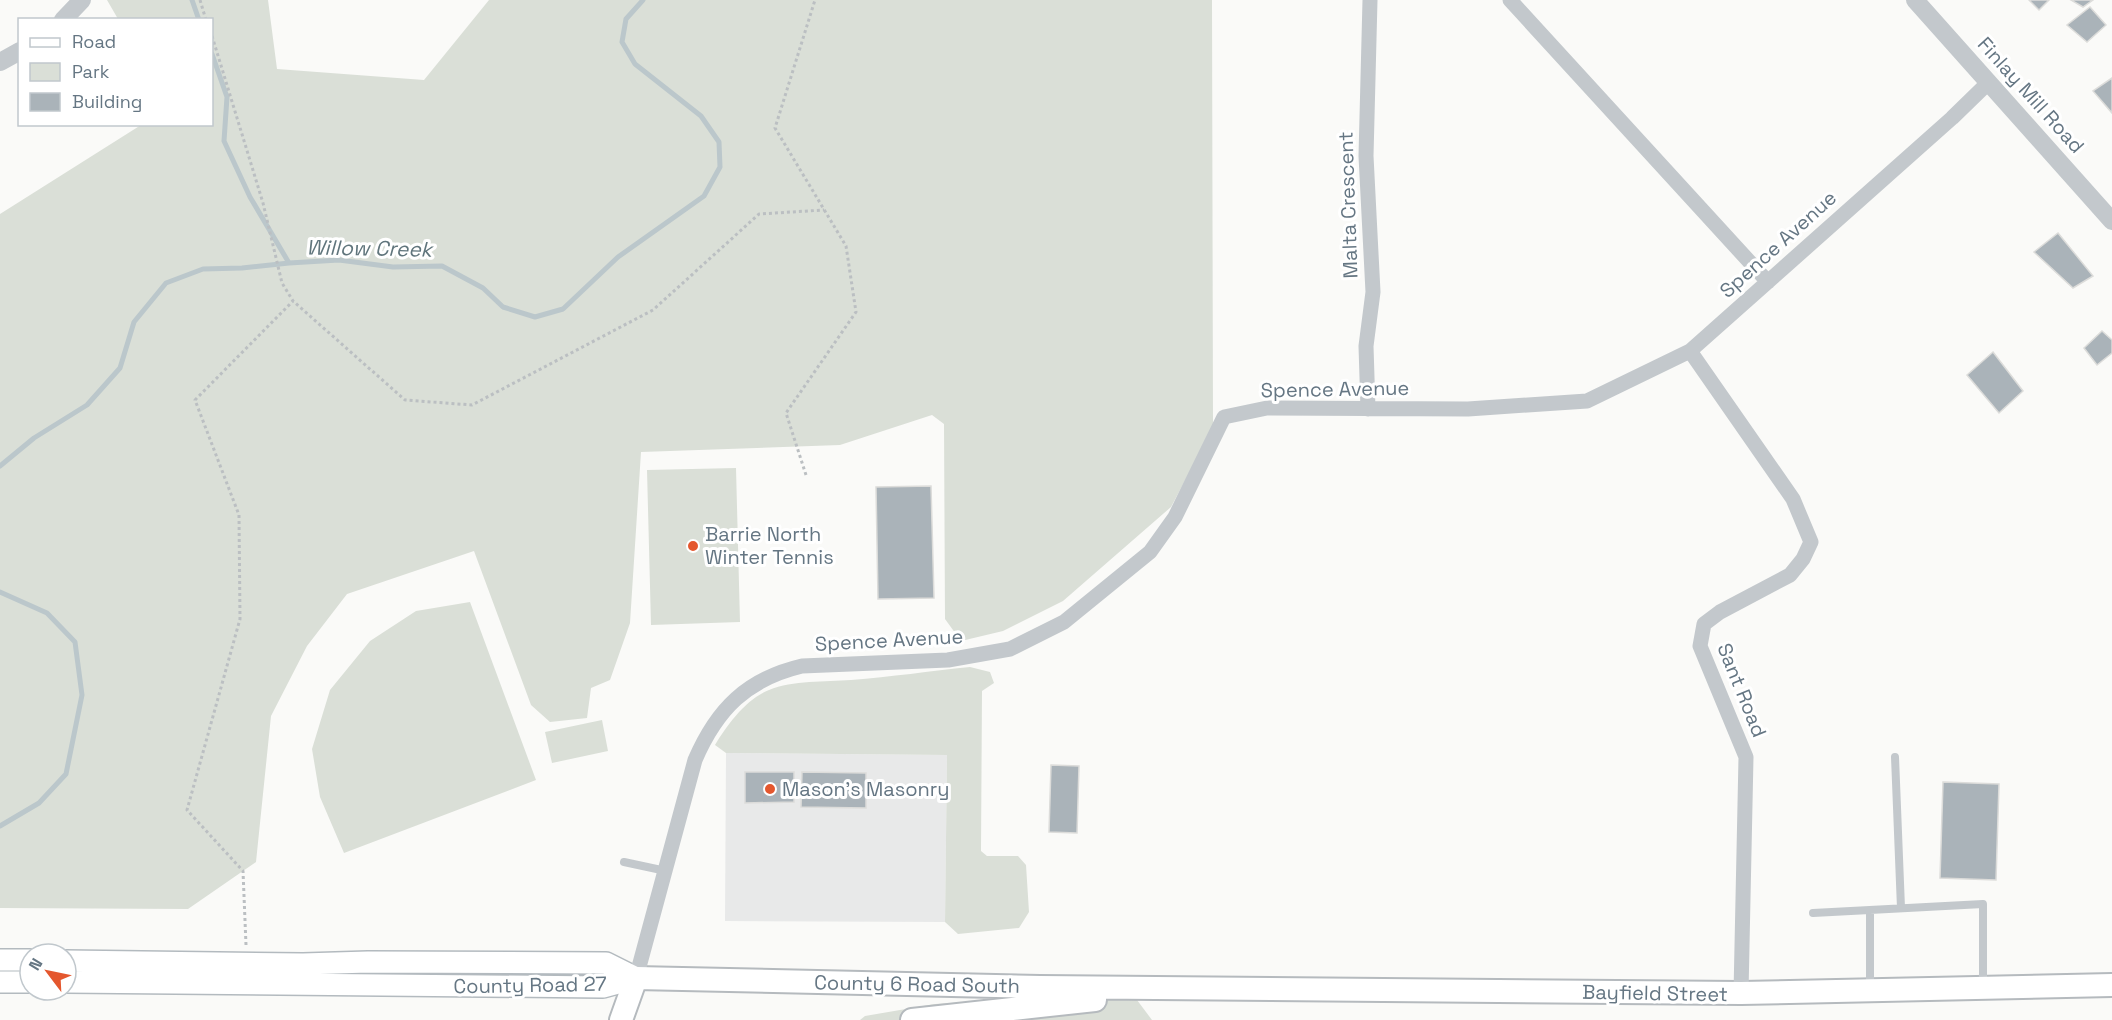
<svg xmlns="http://www.w3.org/2000/svg" width="2112" height="1020" viewBox="0 0 2112 1020" font-family="'Space Grotesk',sans-serif">
	<style>
		.built { fill: #e8e9e9 }
		.green { fill: #dadfd7 }
		.lines { fill: none; stroke-linecap: round; stroke-linejoin: round }
		.stream { stroke: #bbc7cb; stroke-width: 5 }
		.building { fill: #aab3b9; stroke: #dcdcda; stroke-width: 1.5 }
		.secondary-casing { stroke: #b3babf; stroke-width: 24 }
		.primary-casing { stroke: #b5babe; stroke-width: 26 }
		.path { stroke: #bbbfc2; stroke-width: 3; stroke-dasharray: 3 3; stroke-linecap: butt }
		.service { stroke: #c3c8cc; stroke-width: 8 }
		.minor { stroke: #c3c8cc; stroke-width: 15 }
		.tertiary { stroke: #c3c8cc; stroke-width: 18 }
		.secondary { stroke: #fff; stroke-width: 21 }
		.primary { stroke: #fff; stroke-width: 22 }
		.poi-dot { fill: #e4572e; stroke: #fff; stroke-width: 2 }
		.labels { text-anchor: middle; dominant-baseline: central; stroke-width: 6; stroke-linejoin: round; paint-order: stroke }
		.street-label { font-size: 20px; fill: #657683; stroke: #fff }
		.poi-label { font-size: 20px; fill: #657683; stroke: #fff; text-anchor: start }
		.water-label { font-size: 21px; font-style: italic; fill: #60757c; stroke: #fff }
	</style>
	<rect width="100%" height="100%" fill="#fafaf8"/>
	<path class="built" d="M726,753L947,755L945,922L725,921Z"/>
	<path class="green" d="M107,0H268L277,69L424,80L489,0H1212L1213,427L1171,507L1063,601L1003,631L961,641L945,619L944,424L932,415L840,445L641,452L630,623L610,680L591,688L587,718L550,722L531,705L474,551L347,594L307,646L271,716L256,862L188,909L0,908V214L141,125L212,124V20L118,19Z
		M736,468L740,622L651,625L647,470Z
		M470,602L536,780L344,853L320,797L312,749L330,690L370,641L416,611Z
		M970,667L990,672L994,683L982,691L981,851L987,856H1018L1026,865L1029,912L1019,928L958,934L945,922L947,755L726,753L715,745C727,725 746,699 769,690C793,680 825,682 851,680C891,677 930,671 970,667Z
		M602,720L608,751L552,763L545,732Z
		M1131,992L1152,1020H860L865,1016L935,1004Z"/>
	<g class="lines">
		<path class="stream" d="M192,0L199,20
			M212,54L227,97L224,141L250,197L289,263
			M0,466L34,438L87,405L120,368L134,322L166,283L203,269L242,268L289,263L339,260L393,267L442,266L483,288L503,307L535,317L563,309L618,257L704,196L720,167L719,142L701,116L635,64L622,42L626,19L643,0
			M0,592L47,613L75,642L82,695L66,774L39,803L0,826"/>
	</g>
	<path class="building" d="M2029,0H2049L2039,10Z
		M2071,0H2093L2083,7Z
		M2090,7L2106,25L2087,42L2067,25Z
		M2112,78V113L2093,91Z
		M2058,233L2093,276L2073,288L2034,252Z
		M2102,331L2112,340V353L2097,365L2084,348Z
		M1993,352L2023,391L1999,413L1967,375Z
		M931,486L934,598L878,599L876,487Z
		M1051,765L1079,766L1077,833L1049,832Z
		M745,772H794V802L745,803Z
		M802,772L866,773V808L801,807Z
		M1943,782L1999,784L1996,880L1940,878Z"/>
	<g class="lines">
		<g class="secondary-casing">
			<path id="secondary" d="M0,960H30
				M66,961L303,964L368,962L606,963L636,978
				M0,982H30
				M66,982L603,987L636,978"/>
		</g>
		<g class="primary-casing">
			<path id="primary" d="M621,1020L636,978L1040,987L1741,993L2112,985
				M912,1020L1095,1000"/>
		</g>
		<path class="path" d="M200,0L206,20
			M212,36L263,203L282,283L293,301L405,400L472,405L653,310L759,214L824,210
			M806,475L786,413L856,312L846,246L775,128L815,0
			M246,945L243,871L187,810L240,619L239,515L195,400L293,301"/>
		<path class="service" d="M1895,757L1901,908
			M624,862L666,871
			M1813,913L1983,904V987
			M1870,989V910"/>
		<path class="minor" d="M1510,0L1768,282
			M1690,351L1793,499L1811,542L1803,559L1790,575L1720,612L1704,624L1700,646L1746,757L1741,993
			M1368,409L1366,346L1373,292L1366,156L1370,0
			M636,978L695,760C717,709 747,679 802,666L948,660L1010,649L1064,622L1150,552L1175,517L1224,417L1267,408L1468,409L1587,401L1690,351L1952,118L1989,82"/>
		<path class="tertiary" d="M1915,0L2112,221
			M63,20L82,0
			M0,62L20,51"/>
		<use href="#secondary" class="secondary"/>
		<use href="#primary" class="primary"/>
	</g>
	<g class="poi-dot">
		<circle cx="693" cy="546" r="6"/>
		<circle cx="770" cy="789" r="6"/>
	</g>
	<g class="labels">
		<g class="street-label">
			<text transform="translate(2031 95) rotate(48)">Finlay Mill Road</text>
			<text transform="translate(1348 205) rotate(-92)">Malta Crescent</text>
			<text transform="translate(1778 244) rotate(-42)">Spence Avenue</text>
			<text transform="translate(1335 389) rotate(-1)">Spence Avenue</text>
			<text transform="translate(889 640) rotate(-3)">Spence Avenue</text>
			<text transform="translate(1742 690) rotate(68)">Sant Road</text>
			<text transform="translate(917 984) rotate(1)">County 6 Road South</text>
			<text transform="translate(530 985) rotate(-1)">County Road 27</text>
			<text transform="translate(1655 993) rotate(1)">Bayfield Street</text>
		</g>
		<g class="poi-label">
			<text x="705" y="534">Barrie North<tspan x="705" dy="23">Winter Tennis</tspan></text>
			<text x="782" y="789">Mason's Masonry</text>
		</g>
		<g class="water-label">
			<text transform="translate(369 248) rotate(1)">Willow Creek</text>
		</g>
	</g>
	<rect x="18" y="18" width="195" height="108" fill="#ffffff" stroke="#c1c8cd" stroke-width="1.5"/>
	<rect x="30" y="38" width="30" height="9" fill="#ffffff" stroke="#c1c8cd" stroke-width="1.5"/>
	<text x="72" y="48" font-size="18" fill="#657683">Road</text>
	<rect x="30" y="63" width="30" height="18" fill="#dadfd7" stroke="#c1c8cd" stroke-width="1.5"/>
	<text x="72" y="78" font-size="18" fill="#657683">Park</text>
	<rect x="30" y="93" width="30" height="18" fill="#aab3b9" stroke="#c1c8cd" stroke-width="1.5"/>
	<text x="72" y="108" font-size="18" fill="#657683">Building</text>
	<g transform="translate(48 972) rotate(302)"><circle r="28" fill="#ffffff" stroke="#c1c8cd" stroke-width="1.5"/>
	<path d="M0-4.5L10 22L0 15L-10 22Z" fill="#e4572e"/>
	<text y="-9" font-size="16" font-weight="bold" text-anchor="middle" fill="#657683">N</text>
	</g>
</svg>
